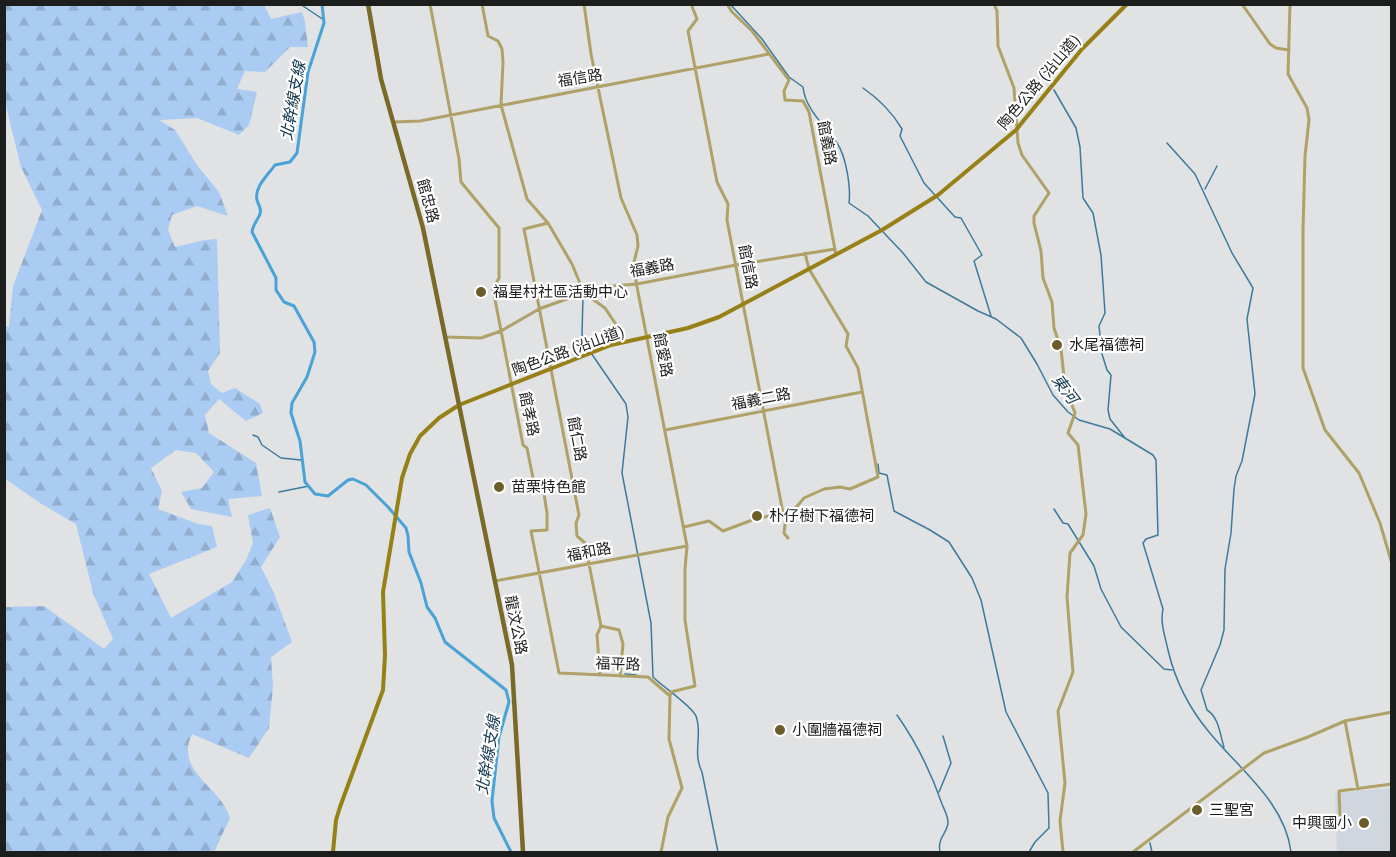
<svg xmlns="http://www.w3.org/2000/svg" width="1396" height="857" viewBox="0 0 1396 857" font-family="'Roboto Condensed','Noto Sans TC',sans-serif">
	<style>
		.built { fill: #cfd6de }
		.forest { fill: url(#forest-firs) }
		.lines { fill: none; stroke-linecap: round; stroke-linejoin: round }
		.stream { stroke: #3c7b9e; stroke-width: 1.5 }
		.canal { stroke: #49a3d6; stroke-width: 3 }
		.minor { stroke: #afa167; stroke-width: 3 }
		.tertiary { stroke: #afa167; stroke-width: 3 }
		.secondary { stroke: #978015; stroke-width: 4 }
		.primary { stroke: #7a6a27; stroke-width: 4.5 }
		.poi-dot { fill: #6c5c29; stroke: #fff; stroke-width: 2 }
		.labels { text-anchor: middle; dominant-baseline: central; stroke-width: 4.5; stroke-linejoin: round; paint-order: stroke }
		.street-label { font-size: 15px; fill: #1c1d1d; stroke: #fff }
		.poi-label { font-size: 15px; fill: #1c1d1d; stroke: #fff; text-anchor: start }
		.water-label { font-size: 16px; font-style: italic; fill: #0f364c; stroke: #fff }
	</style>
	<defs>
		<pattern id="forest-firs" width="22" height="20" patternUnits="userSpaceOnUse" patternTransform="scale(1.5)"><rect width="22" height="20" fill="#aacbf2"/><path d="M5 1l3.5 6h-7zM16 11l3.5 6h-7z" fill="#92aecf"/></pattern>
	</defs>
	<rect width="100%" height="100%" fill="#e0e2e4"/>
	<path class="built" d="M1391,788V852H1337L1335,793Z"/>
	<path class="forest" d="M5,4L264,5L271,19L302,12L305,22L308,47H290L265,72L245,71L237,89L257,92L249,125L239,135L197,118L159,120L175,130L197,165L219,192L228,216L197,206L172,215L168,230L175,247L205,240L217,239L220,353L208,371L211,384L222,393L235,388L260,404L263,413L246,421L219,399L205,415L209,433L256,463L262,496L228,499L232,517L191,509L181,492L202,488L214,472L196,453L176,450L151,468L162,491L158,509L198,524L212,526L217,547L149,574L171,618L232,582L246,560L253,543L248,515L270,508L280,537L261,567L274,593L292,642L271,657L273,687L269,728L249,758L192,734C190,739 187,746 188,752C190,779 223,792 230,818L214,852H5V607L44,606L104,649L113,639L93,593L76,524L40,503L7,480L5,482V326L9,327L13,286L42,210L21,167L5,102Z"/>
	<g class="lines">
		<path class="stream" d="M300,4L324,20
			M730,4L762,39L789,77L803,87C805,109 825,126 837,143C846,156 851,187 849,203L868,216L903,253L926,282L978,311L996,319L1021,338L1037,364L1053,395L1068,412L1079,420L1110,429L1153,455L1156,460L1158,535L1146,539L1143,543L1163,609C1160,623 1165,636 1168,650C1175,680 1189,708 1209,732C1239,769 1285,802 1291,852
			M863,88C879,99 892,112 902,129L900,136L924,183L955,217L961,218L982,255L974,261L991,316
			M1054,90L1076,128L1080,147L1083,198L1093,213L1101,255L1105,313L1099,326L1102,354L1107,370L1111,375L1108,410L1110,419L1125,438
			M1167,143L1195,174L1232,253L1253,288L1247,319L1255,394L1242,461L1236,476L1234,489L1231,533L1225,569L1224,630L1220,645L1201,690L1207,710C1219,717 1220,735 1224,747
			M1205,189L1217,166
			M583,296L582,335L587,347L626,404L628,417L622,473L651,623L653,677C663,687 691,705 696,716C703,735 692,752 702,772L718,852
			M253,435L258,437L262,445L281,458L301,460
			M878,464L879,473L887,475L894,511L930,530L949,542L972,578L981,600L1006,712L1048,793L1049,828L1035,842L1029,852
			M279,492L309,486
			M1054,509L1063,523L1068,524L1094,566L1101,589L1121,627L1164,669L1172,670
			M625,674L636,675
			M897,715C916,742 931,772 942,804C944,809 948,816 948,822C948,833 937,837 940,852
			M939,792L951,763L943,736
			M1150,843L1152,852"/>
		<path class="canal" d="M322,4L324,23L308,72L297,153L290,162L275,165C268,175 254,187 257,200C258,205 262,208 260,214C258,220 253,224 252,232L276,278V290L284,302L294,306L314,342L315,352L307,377L292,403L291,413L300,441L305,482L315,494L328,496L348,480L353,479L366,485L388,507L406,528L408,536L409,552L421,583L427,607L435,618L445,642L506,690L509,702L499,737L492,801L494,818L511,852"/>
		<path class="minor" d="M430,4L459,159L461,182L499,228V278L493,289L523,445L527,448L535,488L543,487L547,513V530L531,531L559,673L648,677L670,696
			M482,4L488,36L498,41L502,49L503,62L501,105L527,199L548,223L572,264L584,293L605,308L623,335
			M584,4L591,54L621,198L637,235L638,246L633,266L687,546L685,569V620L695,686L671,692L670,696
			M691,4L697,19L688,31L717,182L728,204L727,220L783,513L786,517L784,533L788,538
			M727,4L732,12L752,31L789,80L784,91L785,100L803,101L809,112L836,255
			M1242,4L1270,44L1276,48L1289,50
			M394,122L420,121L769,54
			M548,223L524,229L579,515L576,523L577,536L585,543L601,626L597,635L600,675
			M445,337L481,338L501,331L539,309L600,287L637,284L736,265L835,249
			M665,430L862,392
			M684,527L709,521L723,531L755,519L793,511L804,498L824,489L840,487L850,489L878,477L858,368L846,346L848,334L809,269L805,253
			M495,581L687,546
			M601,626L619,630L623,644L620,676
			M1345,721L1358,789
			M1340,816L1339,791L1392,784
			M661,852L668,817L682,788L669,739L670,696"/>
		<path class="tertiary" d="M994,4L997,11L998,46L1014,88L1018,143L1022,155L1049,193L1034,216V223L1041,251L1043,278L1052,302L1054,328L1061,349L1065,386L1075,413L1068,433L1078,445L1086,514L1083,535L1070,553L1067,597L1073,672L1058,711L1065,783L1060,821L1063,852
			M1290,4L1288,74L1307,108L1309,120L1305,156L1303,230V368L1325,430L1359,473L1380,523L1392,564
			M1133,852L1264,753L1308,737L1345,721L1392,712"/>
		<path class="secondary" d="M333,852L336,820L340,807L383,690L385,655L383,592L402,478L410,454L420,436L439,418L459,405L611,345L688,328L719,317L882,230L938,195L1016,130L1082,49L1127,4"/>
		<path class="primary" d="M368,4L381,79L423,228L512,665L523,852"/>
	</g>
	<g class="poi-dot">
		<circle cx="481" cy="292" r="6"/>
		<circle cx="1057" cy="345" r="6"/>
		<circle cx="499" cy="487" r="6"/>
		<circle cx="757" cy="516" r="6"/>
		<circle cx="780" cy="730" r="6"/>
		<circle cx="1197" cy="810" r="6"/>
		<circle cx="1364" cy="823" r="6"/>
	</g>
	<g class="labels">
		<g class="street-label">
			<text transform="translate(580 78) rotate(-9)">福信路</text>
			<text transform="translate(1039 82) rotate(-50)">陶色公路 (沿山道)</text>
			<text transform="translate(827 143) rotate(79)">館義路</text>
			<text transform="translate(428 201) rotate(75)">館忠路</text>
			<text transform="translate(748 267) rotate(79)">館信路</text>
			<text transform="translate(652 268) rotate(-10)">福義路</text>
			<text transform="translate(568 351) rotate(-20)">陶色公路 (沿山道)</text>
			<text transform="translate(663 355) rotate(79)">館愛路</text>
			<text transform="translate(761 399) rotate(-11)">福義二路</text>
			<text transform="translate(529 414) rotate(78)">館孝路</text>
			<text transform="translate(577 439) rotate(79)">館仁路</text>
			<text transform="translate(589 552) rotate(-11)">福和路</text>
			<text transform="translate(516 625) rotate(79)">龍汶公路</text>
			<text transform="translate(618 664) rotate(2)">福平路</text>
		</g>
		<g class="poi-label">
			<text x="493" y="292">福星村社區活動中心</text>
			<text x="1069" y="345">水尾福德祠</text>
			<text x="511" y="487">苗栗特色館</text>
			<text x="769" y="516">朴仔樹下福德祠</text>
			<text x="792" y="730">小圍牆福德祠</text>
			<text x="1209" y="810">三聖宮</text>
			<text x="1352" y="823" text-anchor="end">中興國小</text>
		</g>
		<g class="water-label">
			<text transform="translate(293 101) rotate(-80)">北幹線支線</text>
			<text transform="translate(1065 389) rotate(53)">東河</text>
			<text transform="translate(488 755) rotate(-81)">北幹線支線</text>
		</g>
	</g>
	<rect width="1396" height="857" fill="none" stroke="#1c1d1d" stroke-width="12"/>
</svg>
